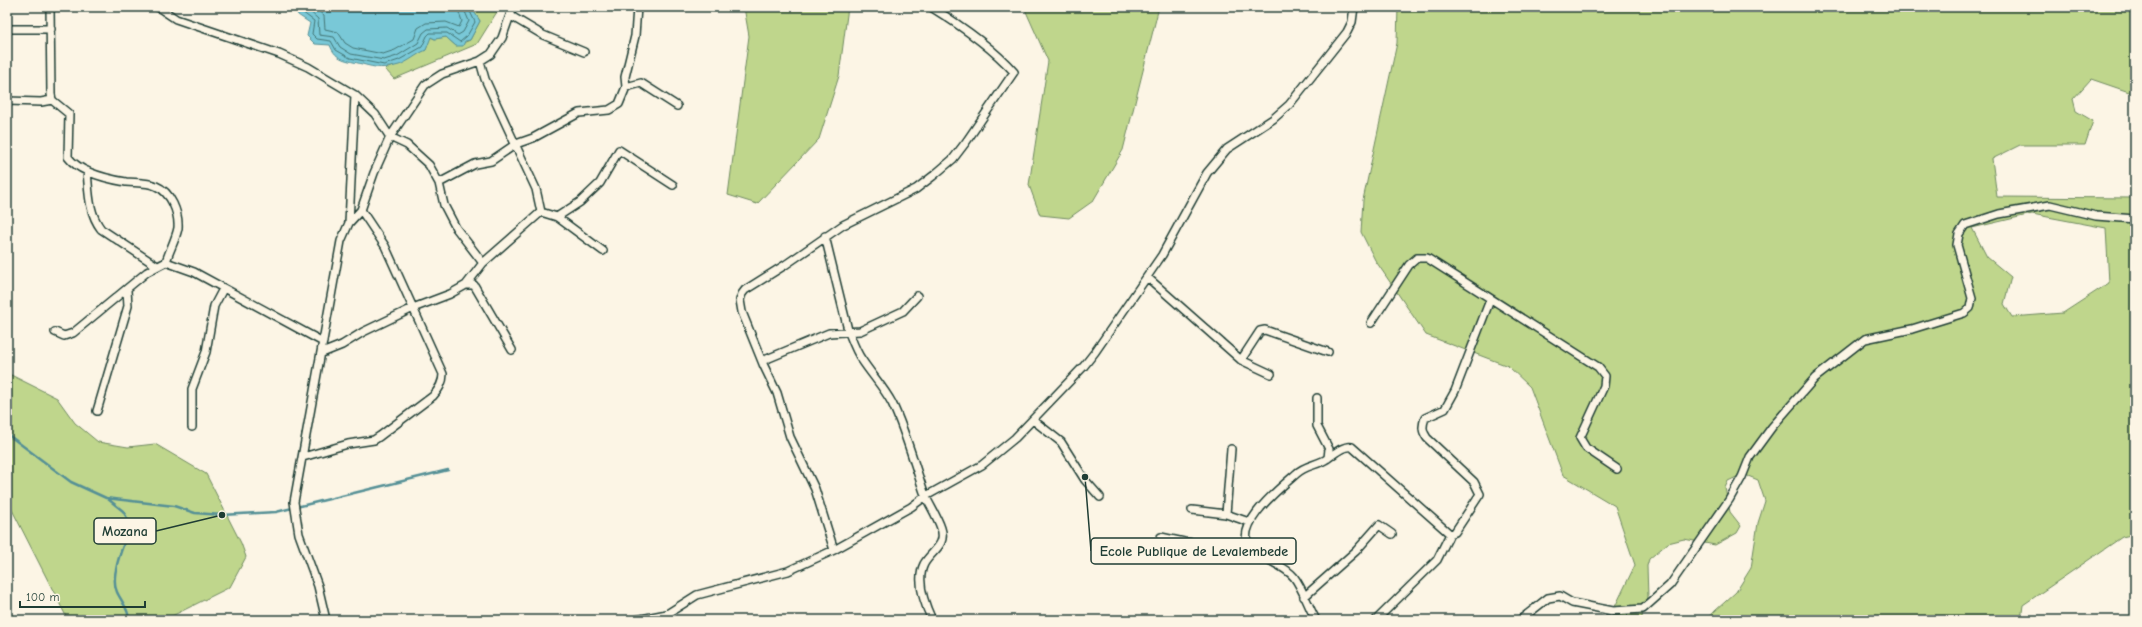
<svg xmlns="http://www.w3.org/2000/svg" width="2142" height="627" viewBox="0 0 2142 627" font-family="'Comic Neue',sans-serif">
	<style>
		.green { fill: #bfd68c; stroke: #6f8a60; fill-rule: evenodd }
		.water { fill: #79c8d7; stroke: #559096 }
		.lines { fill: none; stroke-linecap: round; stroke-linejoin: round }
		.shore { stroke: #437575; stroke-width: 1 }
		.stream { stroke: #559096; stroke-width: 2.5 }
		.minor-casing { stroke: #1f3d34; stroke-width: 10 }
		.minor { stroke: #fcf5e5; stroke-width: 7 }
		.leader { fill: none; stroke: #1f3d34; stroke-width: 1.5 }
		.callout-dot { fill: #1f3d34; stroke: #fcf5e5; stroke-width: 1.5 }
		.callout { fill: #fcf5e5; stroke: #1f3d34; stroke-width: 1.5 }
		.callout-label { font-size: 14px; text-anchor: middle; font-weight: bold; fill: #1f3d34 }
	</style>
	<rect width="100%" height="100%" fill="#fcf5e5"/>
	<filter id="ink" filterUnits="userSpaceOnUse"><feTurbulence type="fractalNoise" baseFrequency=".025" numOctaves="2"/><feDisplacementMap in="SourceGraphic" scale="8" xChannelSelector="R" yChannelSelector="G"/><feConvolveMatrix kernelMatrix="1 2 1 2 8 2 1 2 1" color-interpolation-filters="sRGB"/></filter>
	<g filter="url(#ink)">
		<path class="green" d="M471,7H500L477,44L394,79L385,69C401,64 411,56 426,50L430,37L435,39L446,37L456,46L470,40L480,21Z
			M744,7H848L839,76L819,139L757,204L728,195L749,36Z
			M1024,7H1159L1123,150L1093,201L1069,218L1040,215L1029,185L1048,61Z
			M1398,7H2135V94L2091,79L2073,99L2076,111L2093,121L2085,145H2020L1992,159L1997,197L2135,198V534L2122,537L2023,605L2021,620H1705L1736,592L1751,568L1758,523L1765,501L1758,480L1743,474L1728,481L1725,488L1730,512L1741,526L1737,533L1715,545L1684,539L1668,543L1649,559L1647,566L1648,597L1641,620H1612L1613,611L1635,565L1615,506L1563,475L1530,387L1508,366L1426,335L1375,260L1361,232L1363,200L1397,43ZM2032,214L2106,228L2109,283L2063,313L2012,317L2004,304L2011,277L1987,257L1972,228Z
			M7,373L57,398L75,423L98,442L128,447L155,444L206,474L241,543L246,557L230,587L172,616L150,620H68L7,500Z"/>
		<path class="water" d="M295,7H471L480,21L470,40L465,41L463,46H456L446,37L435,39L431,37L426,50C417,54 408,62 399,65C385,69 376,68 362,64C347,60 336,61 330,45L315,44L307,36L310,23L298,15Z"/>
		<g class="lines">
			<path class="shore" d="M299,7L302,12L314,21L312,34L317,39L331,41L336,50L350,58L384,65L399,60L422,47L427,36L430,33H447L460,42L467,36L475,22L468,7
				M305,7L318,19L319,35L334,37L340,47L351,54L384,60L397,56L418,43L423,33L428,29L447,28L458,35L463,32L469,21L463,7
				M314,7L324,16L325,29L338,32L345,43L353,48L383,54L395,50L414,39L418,28L426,23L446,22L459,27L462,21L457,7"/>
			<path class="stream" d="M7,434L71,482L106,498L174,506L195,513L222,515L276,512L448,470
				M108,499L123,511L131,525C125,541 109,575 117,592C121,601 129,609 129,620"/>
			<g class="minor-casing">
				<path id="minor" d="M50,7L51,94L52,100L69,114L68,157C79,172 108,179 126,182C136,183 147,182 156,186C171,192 179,213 178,228C176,239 169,251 166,262
					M158,7L176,19L279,54L308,67L355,95L375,114L390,137L407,145L429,165L439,183L444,205L456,228L483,263
					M511,16L543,35L584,52
					M7,29H51
					M480,61L485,79L536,189L541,212
					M626,87L641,83L677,106
					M7,101L41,102L52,100
					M87,171C89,191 88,212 101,229L157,266
					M439,183L475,164L491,161L516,144L533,138L579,113L609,110L619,104L626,87L625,77L635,36L637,7
					M541,212L557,217L603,251
					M557,217L580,202L600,183L619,150L673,185
					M349,223L355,95
					M825,236L848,330C852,340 856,352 862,360C872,375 884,388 892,403C906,432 914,464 925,495C930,506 937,516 941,528C947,546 931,551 924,564C916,580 925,605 932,620
					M1147,277L1241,360L1271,374
					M466,285H474L512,350
					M1371,323L1409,265L1417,258H1427L1598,367L1605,376L1604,386L1580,438L1586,448L1617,469
					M55,332L64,336L73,333L147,272L166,262L194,272L323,342
					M322,353L342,345L363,332L413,308L450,294L466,285L483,263L541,212
					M1241,360L1260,331L1265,330L1328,352
					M762,361L829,333L860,331L903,311L917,296
					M1317,398V426L1329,449L1328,458
					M97,411L128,306L127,290
					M1033,420L1061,442L1085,480L1100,497
					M192,427V389L206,352L214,306L223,289
					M303,457L348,444L374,440L380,436L433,396C439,389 443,383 443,374L385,246L361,210
					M1192,510L1226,514L1249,522
					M1226,514L1231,449
					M1161,537L1184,542L1252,549
					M834,550L815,489L790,437L777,393L763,364L742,312L740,300L742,294L745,290L785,265L843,225L916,189L933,176L953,159L966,142L1014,72C991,46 960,25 931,7
					M1304,597L1356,551L1379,525L1392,534
					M326,620L318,586L299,534L294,502L341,241L349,223L361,210L374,173L390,137L425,85L442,74L480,61L491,54L502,38L513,7
					M636,620L667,614L697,595L788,571L834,550L911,507L926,496L982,465L1015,438L1084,366L1095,352L1162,255L1207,173L1227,149L1273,119L1289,105L1347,32L1352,22L1354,7
					M1316,620C1308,606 1303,589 1294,577C1284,565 1265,560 1253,550C1228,529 1281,487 1296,474C1304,466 1313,466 1323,461C1332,457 1341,445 1352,447L1450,534
					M1376,620L1437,560L1450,534L1455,532L1480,494L1474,482L1427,438C1422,431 1422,426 1425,418L1445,409L1455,391L1490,300
					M1520,620L1548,598L1560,596L1572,603L1613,611L1643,609L1670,585L1729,500L1742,477L1750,457L1772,427L1815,378L1865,339L1912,329L1964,313L1970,308L1972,298L1957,245L1959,234L1965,225L1999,214L2050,205L2096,216L2135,219"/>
			</g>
			<use href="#minor" class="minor"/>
		</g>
	</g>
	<path class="leader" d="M222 515L156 531M1085 477L1091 551"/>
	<g class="callout-dot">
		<circle cx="222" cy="515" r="4"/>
		<circle cx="1085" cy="477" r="4"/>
	</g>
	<g class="callout">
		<rect x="94" y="518" width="62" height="26" rx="4"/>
		<rect x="1091" y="538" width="205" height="26" rx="4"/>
	</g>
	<g class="callout-label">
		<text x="125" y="536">Mozana</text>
		<text x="1194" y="556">Ecole Publique de Levalembede</text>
	</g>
	<rect width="2142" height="627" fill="none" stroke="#fcf5e5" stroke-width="24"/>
	<rect x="12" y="12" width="2118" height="603" fill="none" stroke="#1f3d34" stroke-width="1.5" filter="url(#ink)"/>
	<path d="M20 601v6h125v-6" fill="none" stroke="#1f3d34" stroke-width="2"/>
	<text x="26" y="601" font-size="12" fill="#1f3d34" stroke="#fcf5e5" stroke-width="3" paint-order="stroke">100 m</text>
</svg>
